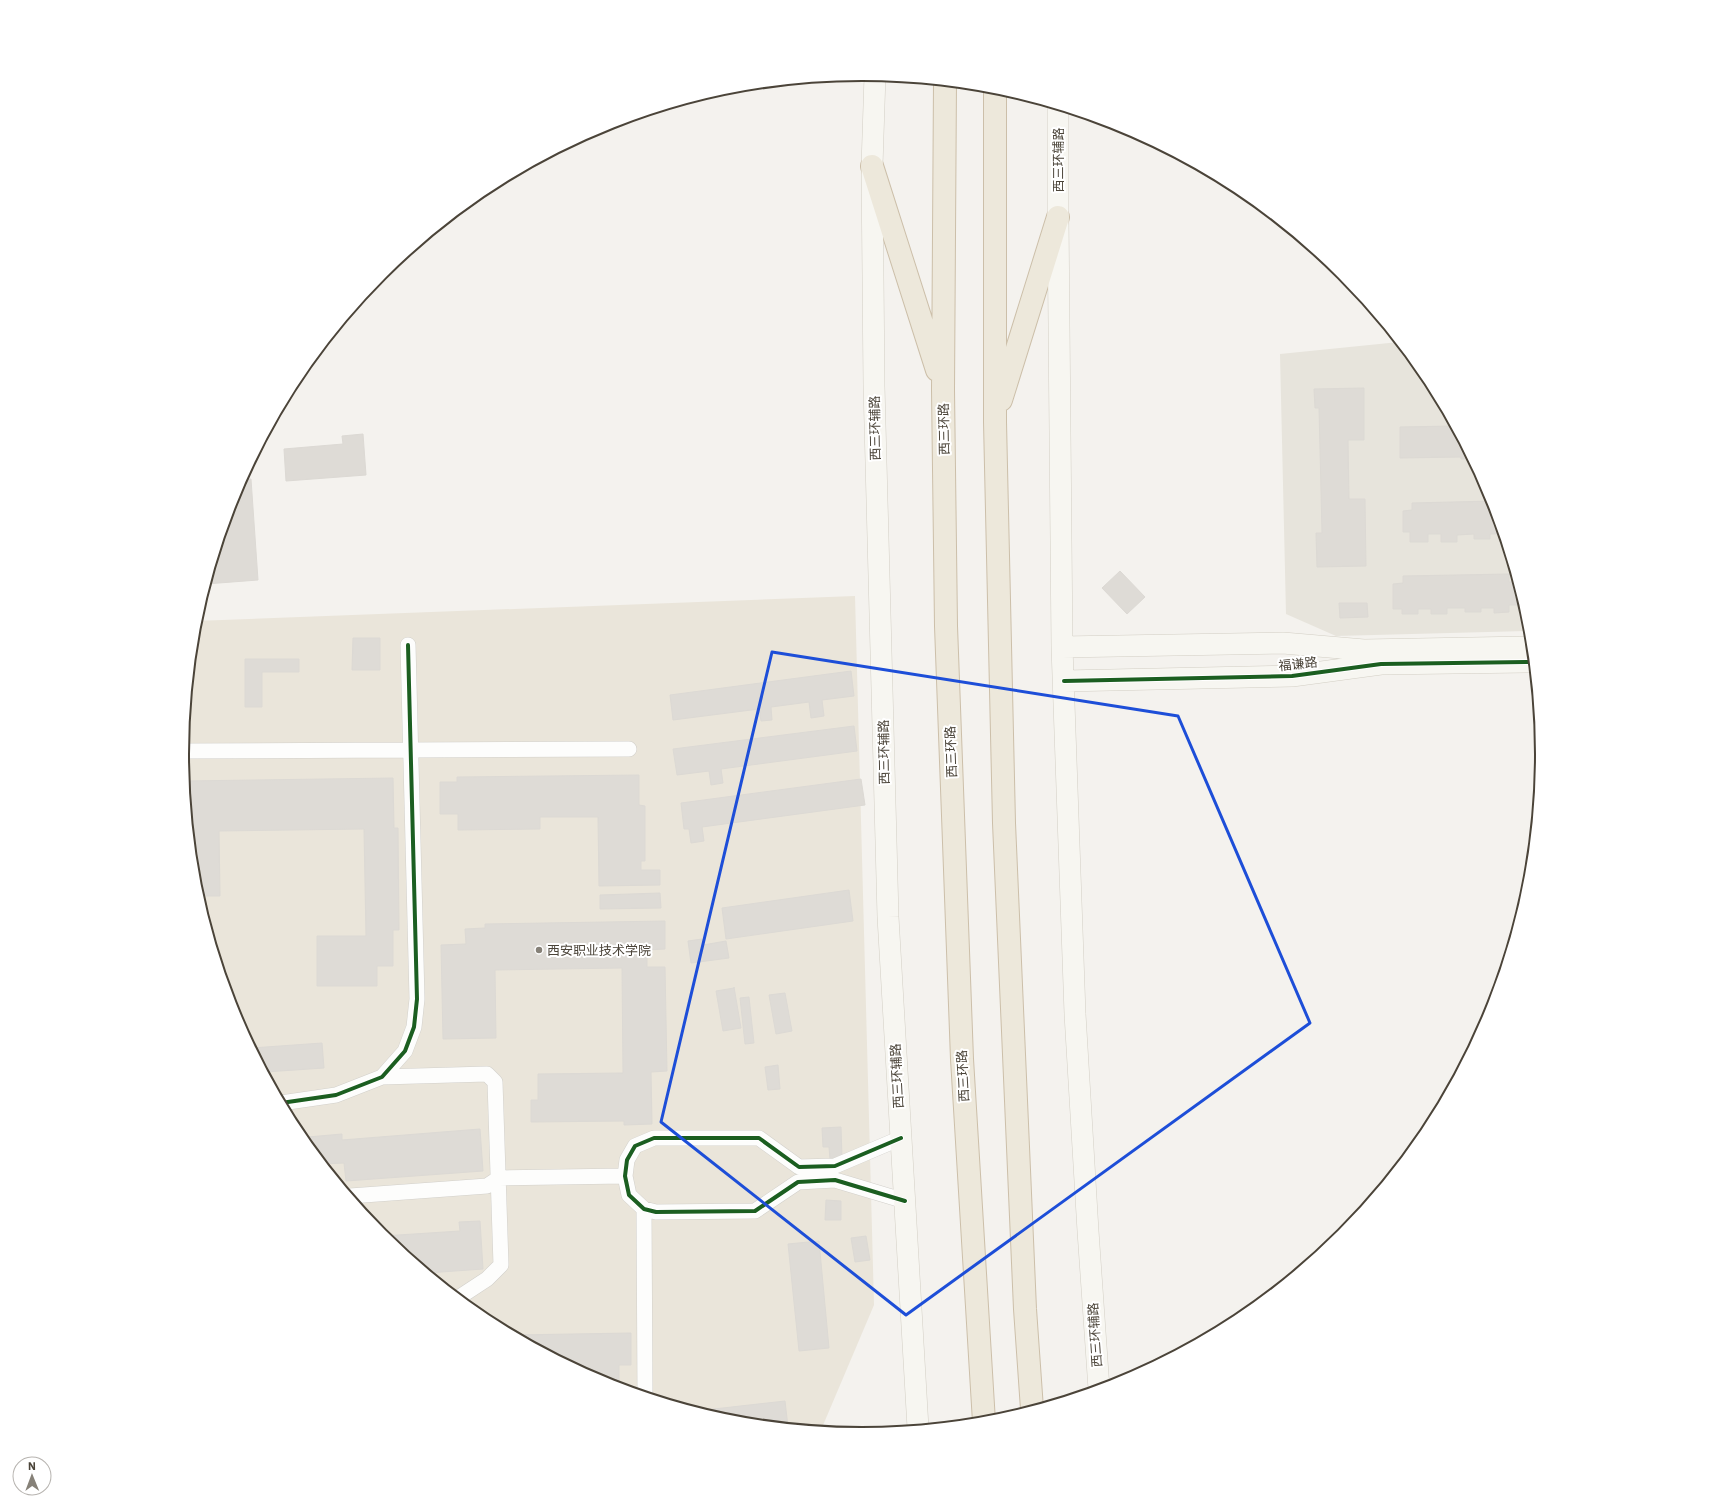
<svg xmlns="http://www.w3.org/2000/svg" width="1724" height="1508" viewBox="0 0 1724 1508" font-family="'IBM Plex Sans','Noto Sans SC',sans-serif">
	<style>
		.residential { fill: #e7e4dc }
		.education { fill: #eae5da }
		.building { fill: #dedbd6; stroke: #dcd9d4 }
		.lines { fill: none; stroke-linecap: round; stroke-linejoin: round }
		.street-casing { stroke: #d2d0cb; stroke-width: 16 }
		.secondary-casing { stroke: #d3cfc5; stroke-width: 22 }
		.highway-casing { stroke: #ccbfa9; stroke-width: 24 }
		.street { stroke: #fdfdfc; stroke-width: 15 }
		.secondary { stroke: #f7f6f1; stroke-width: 21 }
		.highway { stroke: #ede8db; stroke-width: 22 }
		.cycleway-casing { stroke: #fff; stroke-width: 6 }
		.cycleway { stroke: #1b5e20; stroke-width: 4 }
		.marked { fill: none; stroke: #1d4ed8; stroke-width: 3; stroke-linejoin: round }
		.poi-dot { fill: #868178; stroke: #fff; stroke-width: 1.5 }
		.labels { text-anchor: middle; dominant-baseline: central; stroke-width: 4; stroke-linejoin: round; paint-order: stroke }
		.street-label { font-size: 13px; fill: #4b4439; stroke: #fff }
		.poi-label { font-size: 13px; fill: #4b4439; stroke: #fff; text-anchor: start }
		.rim { fill: none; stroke: #4b4439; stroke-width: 2 }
	</style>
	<rect width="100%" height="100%" fill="#f4f2ee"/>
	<path class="residential" d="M1399,342L1428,376L1490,494L1529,622L1530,631L1336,636L1286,614L1280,354Z"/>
	<path class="education" d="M855,596L874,1305L821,1430L729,1421L602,1382L484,1319L381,1235L296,1132L234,1014L195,886L182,754L195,621Z"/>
	<path class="building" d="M1364,388V440H1348L1349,499H1365L1366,566L1317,567L1316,533H1322L1319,408H1315L1314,389Z
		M1454,426L1472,459H1461V457L1400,458V427Z
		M363,434L366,475L286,481L284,449L343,444L342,436Z
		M251,479L258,580L206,584L234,494L241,480Z
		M1493,501L1502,534H1490V539H1474V534L1457,535V542H1441V534H1428V542H1410V532H1403V511L1412,510V503Z
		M1120,571L1145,597L1127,614L1102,588Z
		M1509,574V582H1517V605H1509V612L1494,613V608H1481V612H1465V608H1447V614H1431V609H1418V614H1402V609H1393V584L1403,583V576Z
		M1339,603H1367L1368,617L1340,618Z
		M353,638H380V670H352Z
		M245,659H299V672H262V707H245Z
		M851,671L854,696L822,700L824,716L811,718L809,702L771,707L772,720L761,721L759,709L673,720L670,695Z
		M854,726L857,751L721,769L723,783L711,785L709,771L677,775L673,749Z
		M639,775V805L645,806V861H641V870H660V885L599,886L598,817H540V829L458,830V814H440V782H457V777Z
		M393,778L394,828H398L399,930H393V966H377V986H317V936H366L364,829L219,831L220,896H198L195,886L185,781Z
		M861,779L865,805L702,827L704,841L691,843L689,829H684L681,803Z
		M849,890L853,921L726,939L722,908Z
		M660,893L661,908L600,909V895Z
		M665,921V949L647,950V967H665L667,1071L651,1072L652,1124L624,1125V1121L531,1122V1100H538V1074L623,1073L622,968L495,970L496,1038L443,1039L441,945L466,944L465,929L485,928V924Z
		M702,939L703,945L726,941L729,958L691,963L688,941Z
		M734,987L741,1028L723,1031L716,991L734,988Z
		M785,993L792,1031L776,1034L769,995Z
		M749,997L754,1043L745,1044L740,998Z
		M322,1043L324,1068L265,1072L252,1048Z
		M778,1065L780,1089L768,1090L765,1067Z
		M841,1127L842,1158L830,1159L829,1147H823L822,1128Z
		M480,1129L483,1171L346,1181L344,1163L323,1164L309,1146L308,1137L342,1134V1140Z
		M826,1200L841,1201V1220H825Z
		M480,1221L483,1269L427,1273L383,1236L460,1231L459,1222Z
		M866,1236L870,1260L855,1262L851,1238Z
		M819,1241L829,1348L799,1351L788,1244Z
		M631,1333V1365H619V1388L602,1382L514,1335Z
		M785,1401L788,1427L729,1421L696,1411Z"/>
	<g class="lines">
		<g class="street-casing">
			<path id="street" d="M182,751L629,749
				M382,1077L487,1074L495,1082L501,1265L487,1279L458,1298
				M281,1103L336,1095L382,1077L405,1051L414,1027L417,999L408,645
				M901,1138L835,1166L799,1167L759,1138H654L635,1146L627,1160L625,1176L629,1195L644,1209L656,1212L755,1211L798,1182L835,1180L905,1201
				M350,1196L487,1186L499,1178L625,1176
				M644,1209L645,1395"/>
		</g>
		<g class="secondary-casing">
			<path id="secondary" d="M875,75L872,166L874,386L888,917L918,1428
				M1058,106V217L1062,647L1075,1014L1088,1231L1099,1389
				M1062,647L1283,643L1364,650L1531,647
				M1064,681L1292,676L1381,664L1533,662"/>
		</g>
		<g class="highway-casing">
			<path id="highway" d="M945,82L943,390L946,626L962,1059L984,1422
				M995,87V422L1004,823L1025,1309L1032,1409
				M872,166L937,370
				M1001,400L1058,217"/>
		</g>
		<use href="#street" class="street"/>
		<use href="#secondary" class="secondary"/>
		<use href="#highway" class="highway"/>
		<g class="cycleway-casing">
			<path id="cycleway" d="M1064,681L1292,676L1381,664L1533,662
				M281,1103L336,1095L382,1077L405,1051L414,1027L417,999L408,645
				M901,1138L835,1166L799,1167L759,1138H654L635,1146L627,1160L625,1176L629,1195L644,1209L656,1212L755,1211L798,1182L835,1180L905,1201"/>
		</g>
		<use href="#cycleway" class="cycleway"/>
	</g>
	<path class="marked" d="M772,652L1178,716L1310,1023L906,1315L661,1122Z"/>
	<circle class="poi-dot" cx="539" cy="950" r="4"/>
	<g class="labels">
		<g class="street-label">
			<text transform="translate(1058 160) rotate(-90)">西三环辅路</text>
			<text transform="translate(875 428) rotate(-91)">西三环辅路</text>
			<text transform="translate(944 429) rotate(-91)">西三环路</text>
			<text transform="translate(1298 664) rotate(-6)">福谦路</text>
			<text transform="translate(884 752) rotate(-91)">西三环辅路</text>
			<text transform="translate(951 752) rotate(-92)">西三环路</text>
			<text transform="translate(897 1076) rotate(-93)">西三环辅路</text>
			<text transform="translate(963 1076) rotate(-93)">西三环路</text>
			<text transform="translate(1095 1335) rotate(-94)">西三环辅路</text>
		</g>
		<g class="poi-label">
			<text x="547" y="950">西安职业技术学院</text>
		</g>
	</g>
	<path d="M0 0H1724V1508H0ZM189 754a673 673 0 1 1 1346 0a673 673 0 1 1-1346 0Z" fill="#fff" fill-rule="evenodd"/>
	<path class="rim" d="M189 754a673 673 0 1 1 1346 0a673 673 0 1 1-1346 0Z"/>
	<g transform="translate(32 1476) rotate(359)"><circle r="19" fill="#ffffff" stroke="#b7b4b0"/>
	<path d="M0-3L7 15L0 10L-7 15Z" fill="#868178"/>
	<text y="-6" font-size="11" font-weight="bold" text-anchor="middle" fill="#4b4439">N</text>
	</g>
</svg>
